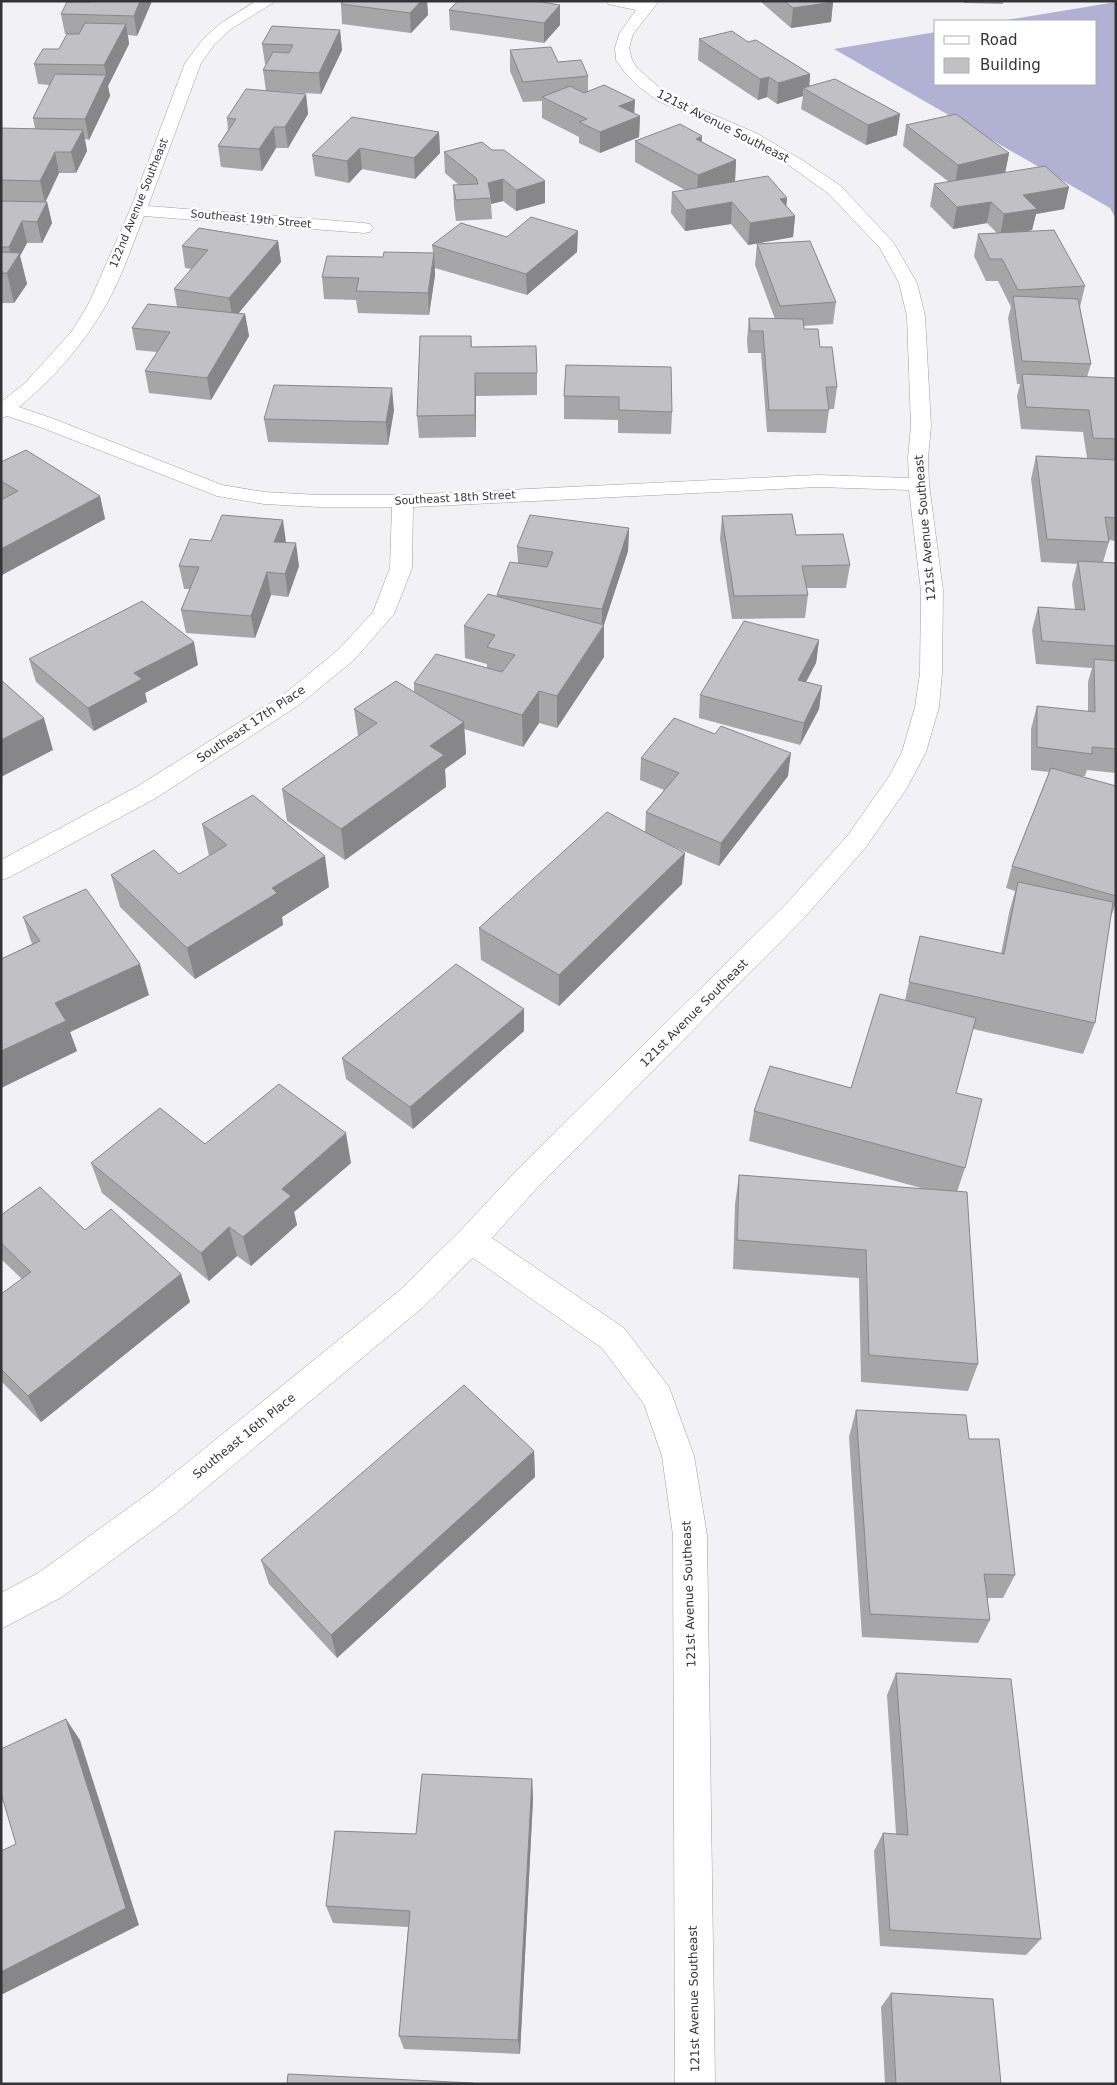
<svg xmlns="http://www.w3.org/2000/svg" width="1117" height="2085" viewBox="0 0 1117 2085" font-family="'DejaVu Sans',sans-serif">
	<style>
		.forest { fill: #b1b1d3 }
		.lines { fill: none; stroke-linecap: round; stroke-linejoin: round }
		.street-casing { stroke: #9f9fa2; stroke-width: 1 }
		.street { fill: #fff; fill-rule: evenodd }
		.wall { fill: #a6a6a9 }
		.shaded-wall { fill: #87878a }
		.building { fill: #c1c1c5; stroke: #87878a }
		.labels { text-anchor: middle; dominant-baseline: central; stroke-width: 5; stroke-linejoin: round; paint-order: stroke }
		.far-street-label { font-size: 11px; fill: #343436; stroke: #fff }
		.street-label { font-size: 12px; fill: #343436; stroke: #fff }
	</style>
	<rect width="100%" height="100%" fill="#f2f2f6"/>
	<path class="forest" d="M1116,2V219L1110,208L834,49L936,32V84H1096V21H1000Z"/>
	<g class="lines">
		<g class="street-casing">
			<path id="street" d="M256,1H276L231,29L214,45L201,63L148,206L364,223L370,224L373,228L370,232L364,233L144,216C132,245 122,277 106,305C84,344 53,379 19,407L54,419L222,485L264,492L319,495H403L818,475L909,478L908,458L911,426L907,316L899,283L880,248L829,194L790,166L744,139L658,101L638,86L626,74L616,60L615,48L619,34L636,10L608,4L606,1H659L633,34L629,48L632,60L637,68L668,95L756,133L802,160L841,186L893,242L917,283L925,316L931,426L928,458L929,484L943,591L942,673L939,707L926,752L907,788L866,847L805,917L537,1188L492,1238L624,1328L669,1387L694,1456L707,1535L715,2084H675L673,1535L662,1456L644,1404L602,1348L473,1258L421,1309L176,1513L62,1597L1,1629V1593L38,1573L152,1491L399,1291L460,1231L517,1170L787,903L848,835L888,778L902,752L915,707L920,673L921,591L909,490L818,487L413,507L412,568L394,614L354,660L299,705L156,798L10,877L1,880V860L138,786L283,695L338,650L373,612L390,568L392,507H319L264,504L217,496L40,427L7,416L1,418V402L25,383L72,331L89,303L130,210L185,63L203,39L221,23Z"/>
		</g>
		<use href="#street" class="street"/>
	</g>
	<path class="wall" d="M152,1L137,36L128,35L129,44L108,86L110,96L89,140L85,139L87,151L76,173H59L45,202H47L52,223L42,243H27L20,256L27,284L14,303H1V128L35,129L33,118L50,85L38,84L34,64L59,49L67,34H65L61,14L90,2Z
		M343,1H427L428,15L411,33L342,24L341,4Z
		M760,1H832L833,2L831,22L791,28Z
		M963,1H1003V4L964,3Z
		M560,5V25L544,43L450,30L449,10Z
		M340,30L342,50L321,94L269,91L306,94L308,114L288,148H276L262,171L221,167L218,146L228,130L227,118L266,91L263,70L267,64H265L262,44Z
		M699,39L748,42L810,74L809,87L897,135L866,145L801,109L803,96L777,104L767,97L758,100L698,60Z
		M510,50L558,62L588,76V91L640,116L639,137L600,153L579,143V137L542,118V101L523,102L510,71Z
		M906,125L1009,153L1005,172L1069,187L1064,209L1036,214L1032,230L1024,232L1085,286L1080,307L1091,364L1087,377L1116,378V541L1109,540V542L1103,562L1116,563V773L1087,770L1085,776H1079L1116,786V904L1110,919L1095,1023L1083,1054L973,1029L956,1093L965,1168L957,1192L978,1364L968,1391L861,1382L859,1278L733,1269L735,1204L739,1175L925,1189L749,1141L754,1111L851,1088L905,1000L909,982L1001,954L1009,913L1015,891L1006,888L1012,866L1049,772L1031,770V729L1037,706L1088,712V682L1092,668L1036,664L1032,630L1038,607L1075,610L1072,584L1077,564L1041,562L1031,479L1036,456L1087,458L1083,432L1021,429L1017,396L1020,384H1017L1008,318L1011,307L998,281H986L974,256L978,234L997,233L987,223L953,229L930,206L934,184L949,182L903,146Z
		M439,132L440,153L415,179L362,169L349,183L315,176L312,155Z
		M635,141L702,142L736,160L735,181L787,198L786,206L795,216L793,237L748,245L731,224L685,231L671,213L672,192L685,190L635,162Z
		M482,142L545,203L516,211L503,201L491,204L492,219L456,221L454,206L453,185H459L445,173L444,152Z
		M507,237L577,252L527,295L435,268V275L429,315L358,313L356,300L324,299L322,277L383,257L433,253L432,245Z
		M278,241L281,262L238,313L245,314L249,336L211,400L149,393L145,371L157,352L136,350L132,328L177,307L174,289L192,269L185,268L182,246Z
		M757,244L836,302L833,324L804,326V329L820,347L837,387L834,409H829L826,433L767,432L761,353H748L747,340L749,318L775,319L755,265Z
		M471,336L472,347L537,373V395L476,396V437L419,438L417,416Z
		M566,365L672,412L671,434L618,433V420L564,419V396Z
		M394,410L388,445L268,442L264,419Z
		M1,462L100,496L105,519L2,575L1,500H2L1,499Z
		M722,516L796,535L850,565L846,588H806L808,595L805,618L732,619L720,539Z
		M629,528L628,551L604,625V657L557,728L539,723L523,747L464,729L466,754L445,769L446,787L345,860L287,821L282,789L358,736L354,709L414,692V683L487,668V664L465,658L464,626L497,596V595L518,563L517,547Z
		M286,542L299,566L288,597L271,595L255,638L186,633L181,610L190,589H184L179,566Z
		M819,640L816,663L806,682L822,686L819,709L800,745L699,718L700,695Z
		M29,659L198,665L145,693L147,702L94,731L36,682Z
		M641,758L788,776L719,866L672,846L682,884L559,1006L481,960L479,928L645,832L646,812L664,790L640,780Z
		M202,824L329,887L282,917L283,925L195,979L120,907L111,875L179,874L209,856Z
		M23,917L149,995L70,1032L77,1051L1,1088V959L32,944Z
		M524,1031L413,1129L346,1079L342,1058Z
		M205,1144L351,1163L294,1212L297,1225L251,1266L237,1256L209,1281L102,1193L91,1163Z
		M1,1215L85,1230L181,1274L190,1302L41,1422L1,1381V1294L22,1279L1,1259Z
		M856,1410L969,1439L1015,1575L1003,1598H987L990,1620L978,1643L862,1637L849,1437Z
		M534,1451L535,1477L337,1658L269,1584L261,1560Z
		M896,1673L1041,1939L1026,1955L880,1946L874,1851L883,1833L896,1834L887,1695Z
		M532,1779L533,1799L520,2054L404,2049L399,2036L408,1927L333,1923L326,1906L416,1834Z
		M891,1993L1001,2084H885L881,2007Z"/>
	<path class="shaded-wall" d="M140,1H152L137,36L134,16Z
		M421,1H427L428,15L411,33L410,13Z
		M833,2L831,22L791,28L793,8Z
		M560,5V25L544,43V23Z
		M126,24L129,44L108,86L110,96L89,140L85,119L106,75L104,65Z
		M340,30L342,50L321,94L319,73Z
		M810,74L809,91L803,88V96L777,104L778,83Z
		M769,77L767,97L758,100L760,79Z
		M306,94L308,114L288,148L285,127Z
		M635,100L634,119L640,116L639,137L600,153V132L619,106Z
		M900,114L897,135L866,145L868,125Z
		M274,127L276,148L262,171L259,149Z
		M83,130L87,151L76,173L71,152Z
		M439,132L440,153L415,179L414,158Z
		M702,136L701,157L696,139Z
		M360,148L362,169L349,183L347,161Z
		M55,152L59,173L45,203L40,181Z
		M1009,153L1005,174L955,186L958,165Z
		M736,160L735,181L697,196L698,175Z
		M503,179V201L491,204V198L488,183Z
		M545,181V203L516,211V190Z
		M1069,187L1064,209L1036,214L1032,230L1000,236L1004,214L1023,195Z
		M787,198L785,218L795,216L793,237L748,245L750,223L780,199Z
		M47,202L52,223L42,243L37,222Z
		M732,202L731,224L685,231L686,210Z
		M991,202L987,223L953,229L957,207Z
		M22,221L27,243L20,256L27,284L14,303L7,273L13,264L9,247Z
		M578,231L577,252L527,295L526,274Z
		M278,241L281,262L233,320L229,298Z
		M434,253L435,275L429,315L428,293Z
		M245,314L249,336L211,400L207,378Z
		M475,373L476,396V437L475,415Z
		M392,388L394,410L388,445L386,422Z
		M100,496L105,519L2,575L1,549Z
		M283,520L286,542H274Z
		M629,528L628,551L603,627L604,625V657L557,728V696L602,629V609Z
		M296,543L299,566L288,597L285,574Z
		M267,572L271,595L255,638L251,616Z
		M819,640L816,663L795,702L798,680Z
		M194,642L198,665L145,693L147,702L94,731L88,708L134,673Z
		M822,686L819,709L800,745L804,723Z
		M539,691V723L523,747L522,715Z
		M44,718L53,750L1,777V740Z
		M464,722L466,754L445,769L446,787L345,860L341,829L430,746Z
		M791,753L788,776L719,866L721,843Z
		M685,853L682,884L559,1006V975Z
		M325,856L329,887L282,917L283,925L195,979L187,948L272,888Z
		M140,964L149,995L70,1032L77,1051L1,1088V1051L55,1003Z
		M524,1009V1031L413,1129L410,1107Z
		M346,1133L351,1163L294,1212L297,1225L251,1266L243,1237L282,1189Z
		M229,1227L237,1256L209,1281L201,1253Z
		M181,1274L190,1302L41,1422L28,1396Z
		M534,1451L535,1477L337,1658L331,1635Z
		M66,1719L80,1740L139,1925L1,1995V1972Z
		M532,1779L533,1799L520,2054L518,2040Z"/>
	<path class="building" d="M90,1H140L134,16L61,14L67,2H90Z
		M343,1H421L410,13L341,4Z
		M458,1H536L560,5L544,23L449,10Z
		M784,1H832L833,2L793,8Z
		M85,23L126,24L104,65L34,64L43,49H59L67,34H79Z
		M272,26L340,30L319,73L263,70L273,52L289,53L293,45L262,44Z
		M732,31L748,42L756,40L810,74L778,83L769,77L760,79L699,39Z
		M551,47L558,62L581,60L588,76L523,82L510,50Z
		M55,74L106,75L85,119L33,118Z
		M835,79L900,114L868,125L803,88Z
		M604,85L635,100L619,106L640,116L600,132L579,122L587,119L542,97L570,86L584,93Z
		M246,89L306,94L285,127H274L259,149L218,146L236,119L227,118Z
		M956,114L1009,153L958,165L906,125Z
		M352,117L439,132L414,158L360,148L347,161L312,155Z
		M680,124L702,136L696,139L736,160L698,175L635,141Z
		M1,128L83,130L71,152H55L40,181L1,180Z
		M482,142L492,150H504L545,181L516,190L503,179L488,183L491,198L456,200L453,185L478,184L476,178L444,152Z
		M1045,166L1069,187L1023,195L1037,209L1004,214L991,202L957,207L934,184Z
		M768,176L787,198L780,199L795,216L750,223L732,202L686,210L672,192Z
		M1,201L47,202L37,222L22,221L9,247H1Z
		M531,217L578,231L526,274L432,245L461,223L507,237Z
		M199,228L278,241L229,298L174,289L208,250L182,246Z
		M1054,230L1085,286L1018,290L1002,259H990L978,234Z
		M810,241L836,302L780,306L757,244Z
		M1,252L20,253L7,273H1Z
		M384,252L434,253L428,293L356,291L359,278L322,277L327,256L383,257Z
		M1013,296L1078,299L1091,364L1022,361Z
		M148,304L245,314L207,378L145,371L170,332L132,328Z
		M749,318L803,319L804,329H818L820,347H832L837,387H826L829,410H769L763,331H750Z
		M420,336H471V347L536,346L537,373H475V415L417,416Z
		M566,365L671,367L672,412L619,410V397L564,396Z
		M1022,374L1116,378V439L1093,438L1089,410L1026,407Z
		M274,385L392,388L386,422L264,419Z
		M26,450L100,496L1,549V500L18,491L1,481V462Z
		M1036,456L1116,460V518L1105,517L1109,542L1047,539Z
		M792,514L796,535L843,534L850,565L802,566L808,595L734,596L722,516Z
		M222,515L283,520L274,542L296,543L285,574L267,572L251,616L181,610L199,567L179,566L190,539L211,541Z
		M530,515L629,528L602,609L497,595L510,562L547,567L553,552L517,547Z
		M1078,561L1116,563V646L1042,641L1038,607L1085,610Z
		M488,594L604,625L557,696L539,691L522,715L414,683L436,654L502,672L515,655L487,647L495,635L464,626Z
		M142,601L194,642L134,673L142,679L88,708L29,659Z
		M744,621L819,640L798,680L822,686L804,723L700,695Z
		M1094,659L1116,661V749L1092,747V754L1037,747V706L1095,712Z
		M1,680L44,718L1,740Z
		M396,681L464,722L430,746L444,755L341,829L282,789L377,723L354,709Z
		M674,718L715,734L721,726L791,753L721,843L646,812L679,773L641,758Z
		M1051,768L1116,786V896L1012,866Z
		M253,795L325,856L272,888L277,893L187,948L111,875L154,850L179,874L227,845L202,824Z
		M607,812L685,853L559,975L479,928Z
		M1018,882L1113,902L1095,1023L909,982L920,936L1004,954Z
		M86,889L140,964L55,1003L66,1021L1,1051V959L40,941L23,917Z
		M456,964L524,1009L410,1107L342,1058Z
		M880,994L976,1018L956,1093L982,1099L965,1168L754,1111L770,1066L851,1088Z
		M279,1084L346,1133L282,1189L291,1196L243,1237L229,1227L201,1253L91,1163L160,1108L205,1144Z
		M739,1175L967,1192L978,1364L869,1355L866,1250L737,1240Z
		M40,1187L85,1230L111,1209L181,1274L28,1396L1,1369V1294L31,1272L1,1243V1215Z
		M464,1385L534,1451L331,1635L261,1560Z
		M856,1410L966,1415L969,1439H999L1015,1575L984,1574L990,1620L870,1614Z
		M896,1673L1011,1679L1041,1939L890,1930L883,1833L908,1835Z
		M66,1719L126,1908L1,1972V1851L16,1844L1,1793V1749Z
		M422,1774L532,1779L518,2040L399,2036L410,1911L326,1906L335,1831L416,1834Z
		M891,1993L993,1999L1001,2084H896Z
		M288,2074L473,2083V2084H287Z"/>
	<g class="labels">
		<g class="far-street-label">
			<text transform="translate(139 203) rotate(-68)">122nd Avenue Southeast</text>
			<text transform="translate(251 219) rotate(5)">Southeast 19th Street</text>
			<text transform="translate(455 498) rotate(-3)">Southeast 18th Street</text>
		</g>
		<g class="street-label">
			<text transform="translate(723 126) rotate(27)">121st Avenue Southeast</text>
			<text transform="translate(925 528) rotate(-95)">121st Avenue Southeast</text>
			<text transform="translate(251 724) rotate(-34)">Southeast 17th Place</text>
			<text transform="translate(694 1013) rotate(-45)">121st Avenue Southeast</text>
			<text transform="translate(244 1436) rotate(-39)">Southeast 16th Place</text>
			<text transform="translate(689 1594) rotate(-92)">121st Avenue Southeast</text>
			<text transform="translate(694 1999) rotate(-91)">121st Avenue Southeast</text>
		</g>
	</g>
	<rect width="1117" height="2085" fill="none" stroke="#343436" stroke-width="5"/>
	<rect x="934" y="20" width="162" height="65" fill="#ffffff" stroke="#aeaeaf"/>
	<rect x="944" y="36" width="25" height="8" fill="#ffffff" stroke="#aeaeaf"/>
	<text x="980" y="45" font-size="15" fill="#343436">Road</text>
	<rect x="944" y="58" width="25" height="15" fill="#c1c1c5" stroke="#aeaeaf"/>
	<text x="980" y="70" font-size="15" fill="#343436">Building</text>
</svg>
